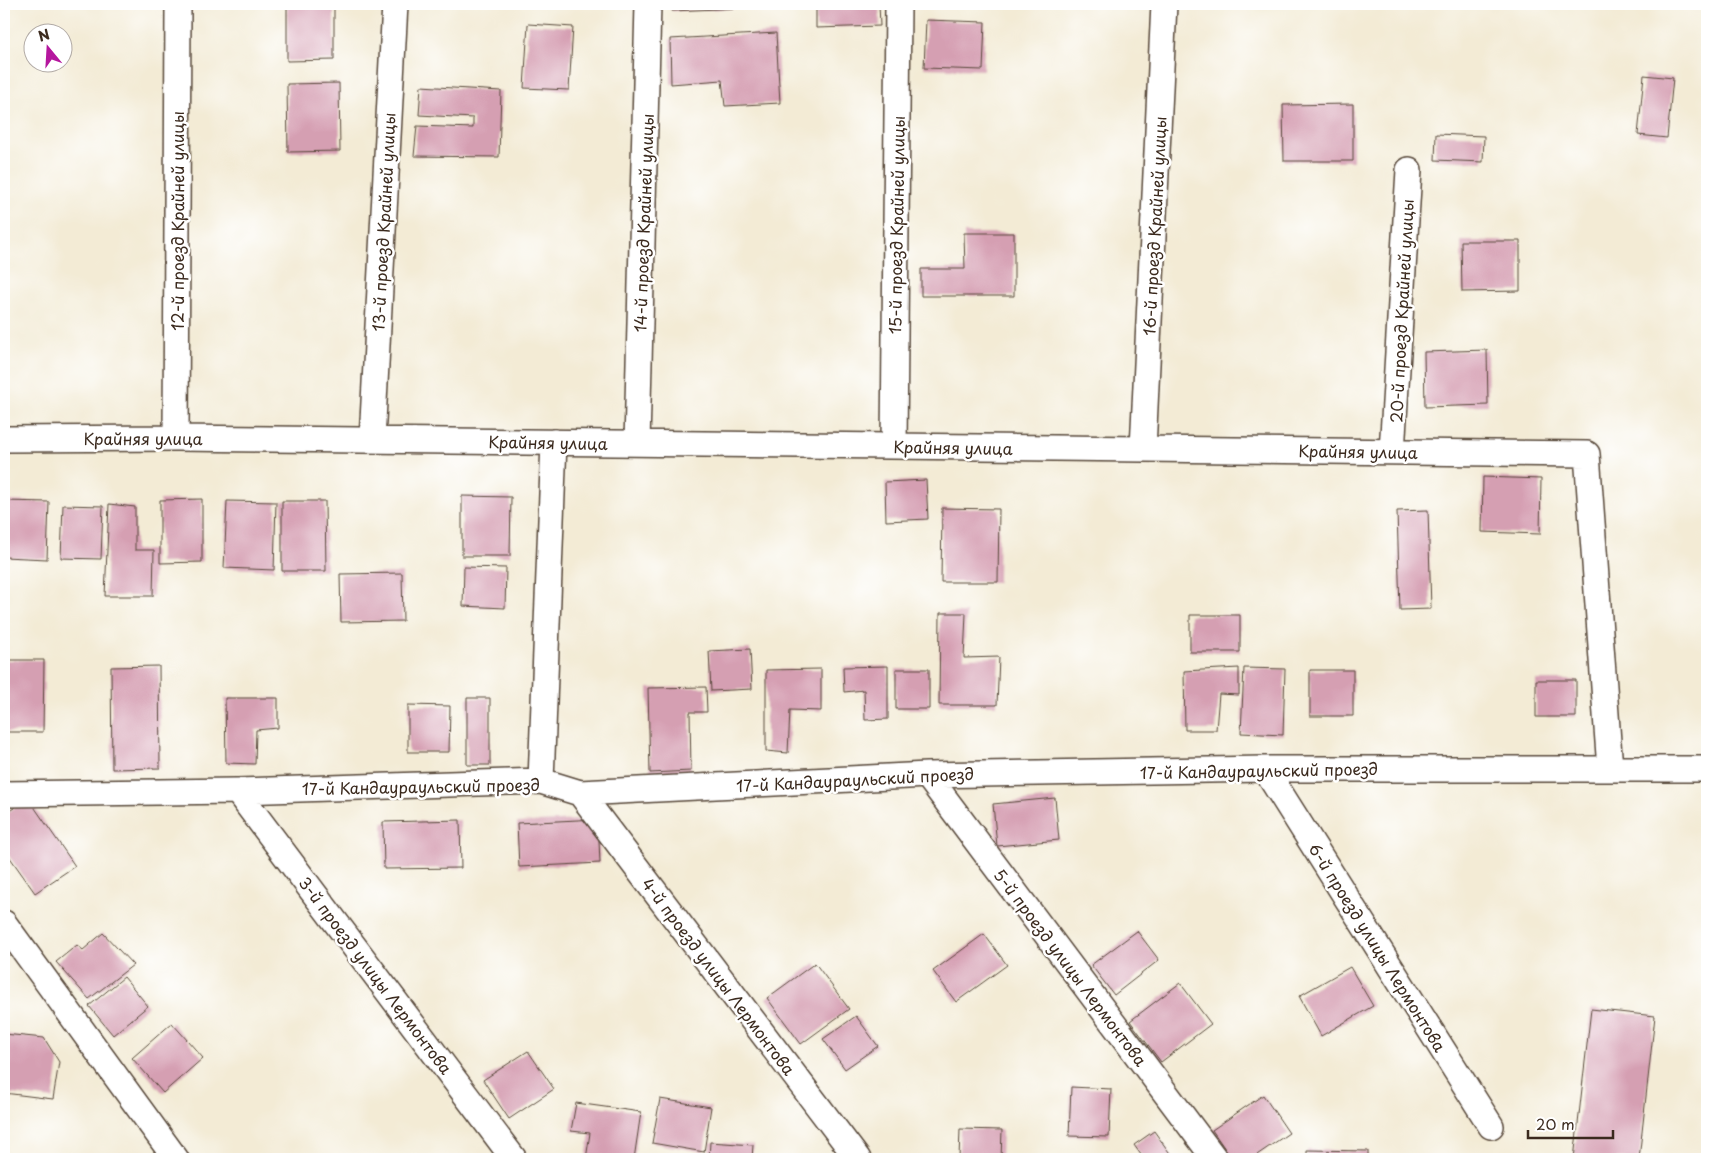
<svg xmlns="http://www.w3.org/2000/svg" width="1711" height="1163" viewBox="0 0 1711 1163" font-family="'Playpen Sans',sans-serif">
	<style>
		.building { fill: #d59fb2 }
		.lines { fill: none; stroke-linecap: round; stroke-linejoin: round }
		.street-casing { stroke: #574739; stroke-width: 28 }
		.street { stroke: #fff; stroke-width: 25 }
		.labels { text-anchor: middle; dominant-baseline: central; stroke-width: 5; stroke-linejoin: round; paint-order: stroke }
		.street-label { font-size: 16px; fill: #3b2a1e; stroke: #fff }
	</style>
	<rect width="100%" height="100%" fill="#fff"/>
	<filter id="ink" filterUnits="userSpaceOnUse"><feTurbulence type="fractalNoise" baseFrequency=".02" numOctaves="2"/><feDisplacementMap in="SourceGraphic" scale="10" xChannelSelector="R" yChannelSelector="G"/><feConvolveMatrix kernelMatrix="1 2 1 2 8 2 1 2 1" color-interpolation-filters="sRGB"/></filter>
	<filter id="wash" filterUnits="userSpaceOnUse"><feTurbulence type="fractalNoise" baseFrequency=".0096" numOctaves="4" result="noise"/><feDisplacementMap in="SourceGraphic" scale="20" xChannelSelector="R" yChannelSelector="G"/><feGaussianBlur stdDeviation="1.12" result="paint"/><feColorMatrix in="noise" values="0 0 0 0 0 0 0 0 0 0 0 0 0 0 0 0 0 1.4 0 .05"/><feComposite in="paint" operator="in"/></filter>
	<g filter="url(#wash)">
		<rect width="100%" height="100%" fill="#f3ebd5"/>
		<g id="blocks">
			<path class="building" d="M287,4H334V60L287,61Z
				M671,4H741L742,8L672,11Z
				M816,4H879L880,26L816,28Z
				M926,20L985,22L983,70L924,68Z
				M528,24L573,27L569,90L524,88Z
				M776,33L780,103L725,106L722,80L671,84L670,39Z
				M1644,75L1673,78L1667,138L1638,135Z
				M339,83L340,151L288,152L287,84Z
				M421,86L501,91L499,157L414,156L417,126L473,128V118L419,115Z
				M1353,104V161H1284L1283,105Z
				M1436,134L1484,136L1483,162L1435,160Z
				M964,233H1014V296H921V269H965Z
				M1461,241H1520V291L1462,292Z
				M1487,350L1488,405L1425,407L1424,352Z
				M1483,477L1541,479L1540,534L1482,532Z
				M926,480L928,519L886,521L885,482Z
				M462,496L511,497L510,556H462Z
				M202,499V562L160,563V500Z
				M4,501L49,502L47,559L4,557Z
				M227,501L276,502L274,570L224,568Z
				M282,501H325L326,571H282Z
				M109,504L135,507V550H154L153,596H105Z
				M63,505L103,506L101,559L61,558Z
				M942,508L999,509L998,582H941Z
				M1428,510L1431,609L1400,610L1397,511Z
				M464,567L506,568L505,608L463,606Z
				M402,573L403,621L341,622L340,574Z
				M940,613H966L964,658L999,657L997,705H939Z
				M1190,615H1240V652H1190Z
				M750,649L752,689L711,691L709,651Z
				M4,660H44L43,732H4Z
				M159,666L160,768L112,769L111,667Z
				M888,666V719L865,720L864,690L844,692L843,667Z
				M1239,668V695L1219,694L1216,730H1185L1184,671Z
				M1244,668L1285,669L1283,735L1241,733Z
				M821,669V711L790,710L788,753L766,751V670Z
				M896,669H929V709H896Z
				M1310,670H1353V716H1310Z
				M1536,680H1576V717H1536Z
				M706,687L707,712H690L691,771L650,773L648,688Z
				M225,698H278V728L256,730L255,764L226,763Z
				M467,698H490V765H467Z
				M408,705L450,706L449,752H408Z
				M28,798L75,866L35,893L4,849V815Z
				M1055,798L1059,840L997,846L993,804Z
				M598,819L600,863L519,867L517,823Z
				M460,820L461,868L384,869L383,822Z
				M1137,931L1159,960L1114,995L1091,965Z
				M103,933L133,965L89,999L56,962L77,945L83,950Z
				M984,934L1007,965L956,1002L933,971Z
				M815,963L849,1009L801,1044L767,998Z
				M1350,967L1373,1006L1321,1036L1299,996Z
				M124,977L148,1006L113,1035L89,1006Z
				M1180,983L1211,1024L1161,1062L1130,1021Z
				M1591,1009L1655,1016L1639,1159H1574Z
				M856,1016L878,1046L845,1069L823,1039Z
				M172,1023L203,1058L163,1093L132,1058Z
				M4,1034L44,1038L59,1062L53,1099L4,1093Z
				M528,1051L554,1089L509,1119L483,1080Z
				M1071,1087L1111,1089L1109,1137L1069,1136Z
				M1263,1095L1289,1133L1251,1159H1232L1212,1130Z
				M660,1099L711,1107L704,1152L652,1143Z
				M576,1103L641,1112L634,1159H586L590,1133L571,1131Z
				M960,1129L1002,1130L1001,1159H959Z
				M1154,1131L1174,1159H1144L1134,1145Z
				M710,1142L753,1145L752,1159H709Z
				M1307,1150L1368,1151V1159H1307Z"/>
		</g>
	</g>
	<g filter="url(#ink)">
		<use href="#blocks" fill-opacity="0" stroke="#574739" stroke-width="1"/>
		<g class="lines">
			<g class="street-casing">
				<path id="street" d="M176,438L178,4
					M4,439L176,438L1587,454L1610,769
					M372,440L395,4
					M637,443L648,4
					M894,446L898,4
					M1143,449L1164,4
					M1392,452L1409,170
					M1265,769L1491,1126
					M927,775L1215,1159
					M541,781L554,442
					M237,791L514,1159
					M580,793L858,1159
					M4,794L237,791L541,781L580,793L927,775L1265,769H1707
					M4,923L176,1159"/>
			</g>
			<use href="#street" class="street"/>
		</g>
	</g>
	<g class="labels">
		<g class="street-label">
			<text transform="translate(177 221) rotate(-90)">12-й проезд Крайней улицы</text>
			<text transform="translate(383 222) rotate(-87)">13-й проезд Крайней улицы</text>
			<text transform="translate(643 223) rotate(-88)">14-й проезд Крайней улицы</text>
			<text transform="translate(896 225) rotate(-89)">15-й проезд Крайней улицы</text>
			<text transform="translate(1154 226) rotate(-87)">16-й проезд Крайней улицы</text>
			<text transform="translate(1401 311) rotate(-87)">20-й проезд Крайней улицы</text>
			<text x="143" y="438">Крайняя улица</text>
			<text transform="translate(548 442) rotate(1)">Крайняя улица</text>
			<text transform="translate(953 447) rotate(1)">Крайняя улица</text>
			<text transform="translate(1358 451) rotate(1)">Крайняя улица</text>
			<text transform="translate(1259 770) rotate(-1)">17-й Кандаураульский проезд</text>
			<text transform="translate(855 779) rotate(-3)">17-й Кандаураульский проезд</text>
			<text transform="translate(421 786) rotate(-1)">17-й Кандаураульский проезд</text>
			<text transform="translate(1378 947) rotate(58)">6-й проезд улицы Лермонтова</text>
			<text transform="translate(1071 967) rotate(53)">5-й проезд улицы Лермонтова</text>
			<text transform="translate(376 975) rotate(53)">3-й проезд улицы Лермонтова</text>
			<text transform="translate(719 976) rotate(53)">4-й проезд улицы Лермонтова</text>
		</g>
	</g>
	<rect width="1711" height="1163" fill="none" stroke="#fff" stroke-width="20"/>
	<g transform="translate(48 48) rotate(342)"><circle r="24" fill="#ffffff" stroke="#b1aaa5"/>
	<path d="M0-4L9 19L0 12L-9 19Z" fill="#b5179e"/>
	<text y="-8" font-size="14" font-weight="bold" text-anchor="middle" fill="#3b2a1e">N</text>
	</g>
	<path d="M1528 1130v8h85v-8" fill="none" stroke="#3b2a1e" stroke-width="2.5"/>
	<text x="1536" y="1130" font-size="15" fill="#3b2a1e" stroke="#ffffff" stroke-width="4" paint-order="stroke">20 m</text>
</svg>
